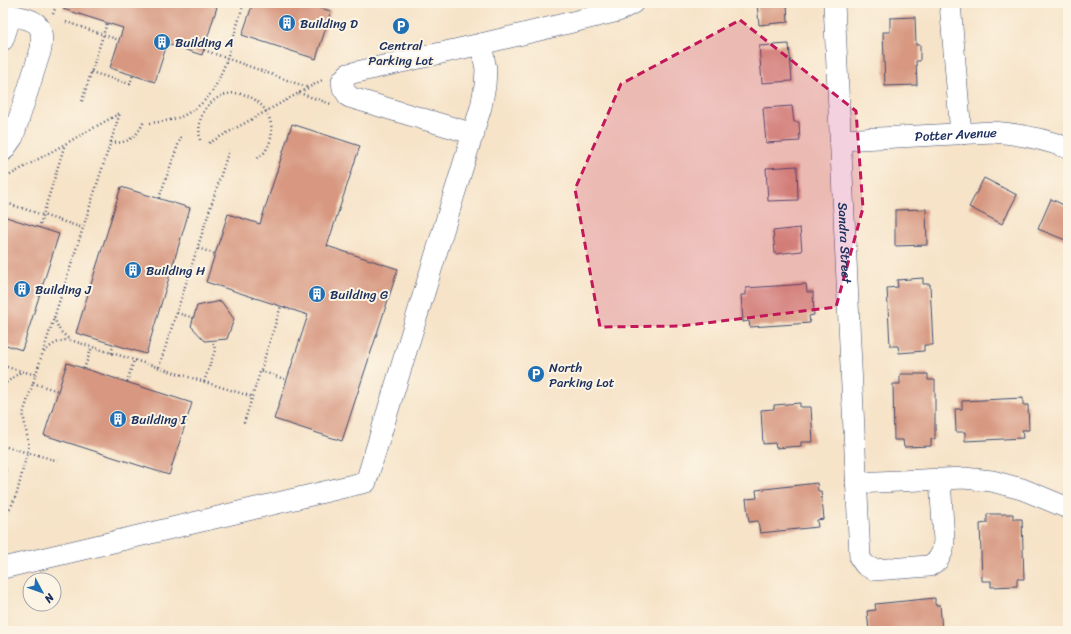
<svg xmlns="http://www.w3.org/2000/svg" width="1071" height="634" viewBox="0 0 1071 634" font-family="Sriracha,sans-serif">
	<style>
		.building { fill: #d79780 }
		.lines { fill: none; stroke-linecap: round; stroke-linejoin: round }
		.minor-casing { stroke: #3c4a6e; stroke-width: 22 }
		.path { stroke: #3c4a6e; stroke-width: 2.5; stroke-dasharray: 1 3; stroke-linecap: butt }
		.minor { stroke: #fff; stroke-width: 21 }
		.marked { fill: #c2185b; fill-opacity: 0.2; stroke: #c2185b; stroke-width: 3; stroke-dasharray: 8 5; stroke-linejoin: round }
		.labels { text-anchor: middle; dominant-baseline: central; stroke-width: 4; stroke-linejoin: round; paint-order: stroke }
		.poi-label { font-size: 13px; fill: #1b2f5e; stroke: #fcf5e5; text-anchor: start }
		.street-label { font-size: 13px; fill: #1b2f5e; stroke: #fcf5e5 }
	</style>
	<rect width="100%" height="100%" fill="#fcf5e5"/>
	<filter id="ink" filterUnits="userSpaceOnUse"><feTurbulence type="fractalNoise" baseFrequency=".025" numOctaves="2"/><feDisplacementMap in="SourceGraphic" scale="8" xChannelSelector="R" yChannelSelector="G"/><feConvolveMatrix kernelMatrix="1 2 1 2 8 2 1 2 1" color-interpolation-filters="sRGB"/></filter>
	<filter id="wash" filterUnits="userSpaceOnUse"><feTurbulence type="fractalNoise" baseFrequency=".012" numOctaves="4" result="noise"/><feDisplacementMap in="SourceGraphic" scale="16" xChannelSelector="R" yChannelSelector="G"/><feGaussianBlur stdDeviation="0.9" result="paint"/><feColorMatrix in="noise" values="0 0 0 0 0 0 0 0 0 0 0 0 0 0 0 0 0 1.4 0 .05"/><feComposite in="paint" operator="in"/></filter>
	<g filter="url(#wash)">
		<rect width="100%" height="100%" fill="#f6e3c8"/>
		<g id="blocks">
			<path class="building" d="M65,3H206L217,7L202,55L167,44L155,82L110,68L123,28L63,9Z
				M253,3H320L319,8L331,11L316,59L242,35Z
				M757,3H787L788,22L759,25Z
				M915,17L916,45H920V61H916L917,85L885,86L883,32H890V18Z
				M789,44L792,81L762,83L759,46Z
				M792,106L794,122H799L800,141L766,143L763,108Z
				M292,124L360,146L327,246L398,269L342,441L274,419L308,315L206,282L228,214L260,224Z
				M797,166L798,200L768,201L766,168Z
				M984,178L1017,195L1002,224L969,207Z
				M121,187L190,208L146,354L76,333Z
				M1051,199L1068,207V241L1038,229Z
				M926,209L927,245L895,246V210Z
				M3,216L59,234L22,350L3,344Z
				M800,228L802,251L775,254L773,231Z
				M923,278V284H930L933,345H924V351L899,353L898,346H890L887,288L898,287L897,280Z
				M806,284L807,292H813L814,315L809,316L810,323L750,327L749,321L743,322L741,295H746V288Z
				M221,301L234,319L227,339L205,341L191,326L197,306Z
				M67,363L192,403L169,475L44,435Z
				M900,374H928V380H935V439H931V446L904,447L903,440H894L893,384H900Z
				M1023,398V405H1028L1029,430H1022L1023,438L965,441V432H956L955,409H962V401Z
				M800,403V407H811L813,442H801V446L776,448L775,443L763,444L761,410L774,409V405Z
				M817,483L818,491H821L824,519L817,520L818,527L760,533L758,521L749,522L746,499L757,498L756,490Z
				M987,514H1013V519H1022L1024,579H1017V586L991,587V581H982L980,524L987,523Z
				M935,598V605H940L942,630L869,631L867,611L876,610L875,604Z"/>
		</g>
	</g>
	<g filter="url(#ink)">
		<use href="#blocks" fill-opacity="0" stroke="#3c4a6e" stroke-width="1"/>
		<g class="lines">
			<g class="minor-casing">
				<g id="minor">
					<path id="s1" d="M834,3L860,558L865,565L874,570L929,566L938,560L943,550L944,540L940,480"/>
					<path d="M950,3L961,134"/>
					<path d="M3,12L11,15L3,40"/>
					<path d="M474,134L349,97L343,88L342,81L348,74L481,44L618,11L633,3"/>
					<path id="s2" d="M841,140L993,132C1019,134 1044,139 1068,148"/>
					<path d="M3,151L13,137L41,49C44,21 36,21 11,15"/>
					<path d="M856,483L964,478L992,481L1022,489L1068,508"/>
					<path d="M3,568L366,482L481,107L485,86L486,69L481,44"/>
				</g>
			</g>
			<path class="path" d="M53,14L57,3
				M66,22L119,40
				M204,50L309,88
				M91,72L130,84L133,75
				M299,93L331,104
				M82,101L107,23
				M150,123C161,122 173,120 183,116C192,111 201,105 208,97C225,77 235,29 244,3
				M200,140C198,125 200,111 213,101C245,76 287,116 266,150C264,154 260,156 257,159
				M111,142C127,145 138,136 144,121
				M209,143L324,79
				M3,179L120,113L23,414L29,446L17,493L11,507L3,516
				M159,198L182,134
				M3,202L83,228
				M39,228L65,144
				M198,248L215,254
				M177,313L194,318
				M54,318L60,331L70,340L253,397
				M44,352C51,345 59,340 69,340
				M111,353L114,344
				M3,366L36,375
				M159,367L229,150
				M84,369L92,347
				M261,371L287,380
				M127,382L134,360
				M204,382L215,350L213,340
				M33,383L58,391
				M3,385L22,371
				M244,423L281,306
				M3,446L59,461
				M3,455L6,473L3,484"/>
			<use href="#minor" class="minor"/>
		</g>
	</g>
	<path class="marked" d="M740,20L856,111L863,208L836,307L681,326L600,327L575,189L621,84Z"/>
	<defs>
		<g id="building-disc" transform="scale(0.9)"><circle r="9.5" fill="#1f6fb2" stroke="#fcf5e5"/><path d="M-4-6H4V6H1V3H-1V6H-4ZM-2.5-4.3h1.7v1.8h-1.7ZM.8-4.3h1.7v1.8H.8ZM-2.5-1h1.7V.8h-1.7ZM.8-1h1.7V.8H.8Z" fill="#fff"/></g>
		<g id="parking-disc" transform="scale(0.9)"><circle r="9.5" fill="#1f6fb2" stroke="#fcf5e5"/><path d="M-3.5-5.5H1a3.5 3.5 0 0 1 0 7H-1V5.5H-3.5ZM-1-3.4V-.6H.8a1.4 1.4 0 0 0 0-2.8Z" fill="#fff"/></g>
	</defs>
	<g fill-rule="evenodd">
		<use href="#building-disc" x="287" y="23"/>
		<use href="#parking-disc" x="401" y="26"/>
		<use href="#building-disc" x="162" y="42"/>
		<use href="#building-disc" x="133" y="270"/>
		<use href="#building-disc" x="22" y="289"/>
		<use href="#building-disc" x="317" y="294"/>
		<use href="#parking-disc" x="536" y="374"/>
		<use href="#building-disc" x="118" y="419"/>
	</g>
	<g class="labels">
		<g class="poi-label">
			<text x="300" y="23">Building D</text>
			<text x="175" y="42">Building A</text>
			<text x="401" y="45" text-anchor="middle">Central<tspan x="401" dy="15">Parking Lot</tspan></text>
			<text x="146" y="270">Building H</text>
			<text x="35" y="289">Building J</text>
			<text x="330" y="294">Building G</text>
			<text x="549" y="367">North<tspan x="549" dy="15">Parking Lot</tspan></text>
			<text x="131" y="419">Building I</text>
		</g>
		<g class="street-label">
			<text stroke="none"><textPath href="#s2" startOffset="115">Potter Avenue</textPath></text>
			<text stroke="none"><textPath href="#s1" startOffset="240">Sandra Street</textPath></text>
		</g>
	</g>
	<rect width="1071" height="634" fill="none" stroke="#fcf5e5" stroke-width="16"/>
	<g transform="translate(42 592) rotate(131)"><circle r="19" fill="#fcf5e5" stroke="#a2a6af"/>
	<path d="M0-3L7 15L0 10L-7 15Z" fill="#1f6fb2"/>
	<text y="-6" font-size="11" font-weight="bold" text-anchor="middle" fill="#1b2f5e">N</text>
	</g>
</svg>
